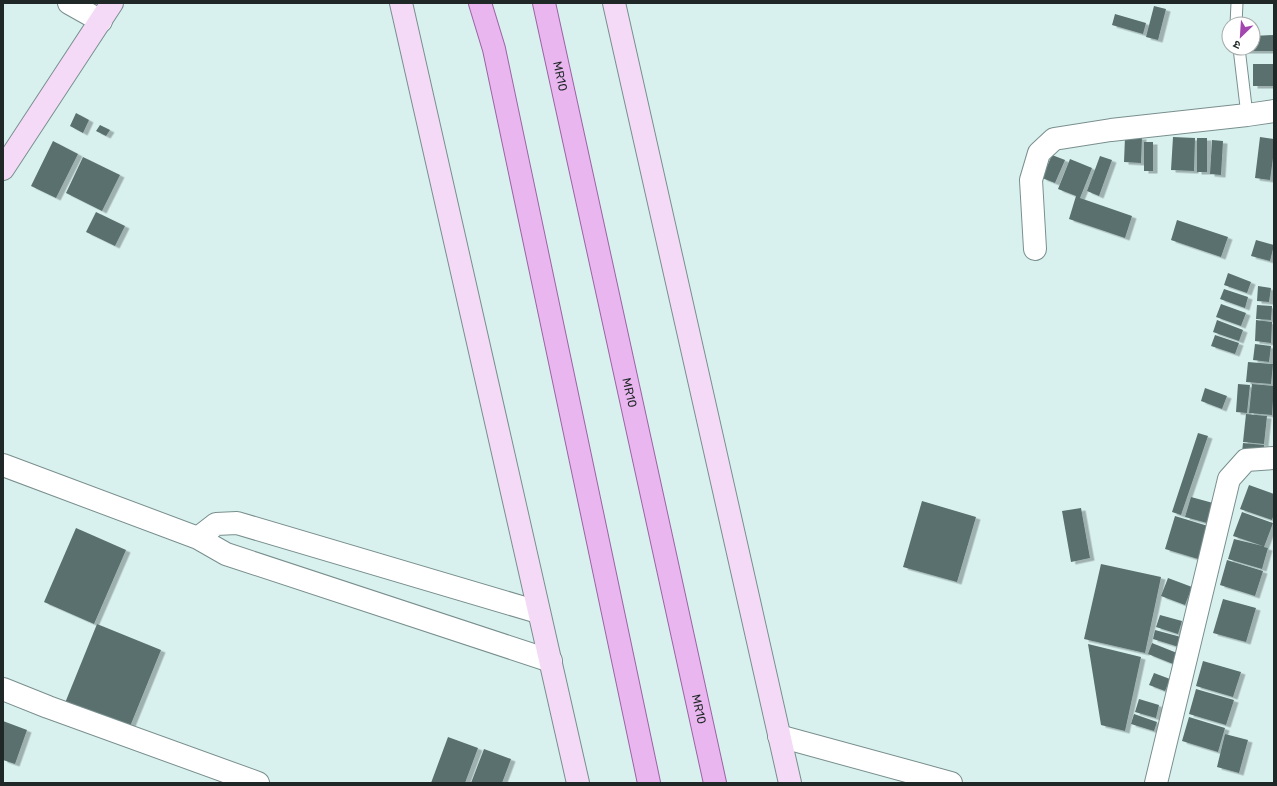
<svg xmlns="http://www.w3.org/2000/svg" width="1277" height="786" viewBox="0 0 1277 786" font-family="Rubik,'Noto Sans Devanagari',sans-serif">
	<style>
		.building { fill: #5a706e; filter: url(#shadow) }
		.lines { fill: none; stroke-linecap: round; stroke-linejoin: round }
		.lane-casing { stroke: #798f8d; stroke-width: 13 }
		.street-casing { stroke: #798f8d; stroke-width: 24 }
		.secondary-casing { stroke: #798f8d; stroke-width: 24 }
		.primary-casing { stroke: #9a64a2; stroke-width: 24 }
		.lane { stroke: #fff; stroke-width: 11 }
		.street { stroke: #fff; stroke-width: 22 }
		.secondary { stroke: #f4daf7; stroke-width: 22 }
		.primary { stroke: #eab6ef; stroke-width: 22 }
		.labels { text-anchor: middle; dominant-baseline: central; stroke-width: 4; stroke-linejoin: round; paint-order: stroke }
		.street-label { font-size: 12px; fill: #1f2827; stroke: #fff }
	</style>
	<defs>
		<filter id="shadow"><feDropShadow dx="4.5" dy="2.5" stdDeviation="0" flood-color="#0004"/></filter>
	</defs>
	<rect width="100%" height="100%" fill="#d8f1ef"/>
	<path class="building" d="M1154,6L1166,9L1158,40L1146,37Z
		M1115,14L1146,23L1143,34L1112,25Z
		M1274,35V51H1245V48H1253V36Z
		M1253,64H1274V86H1253Z
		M76,113L89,120L83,133L70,126Z
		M100,125L110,130L106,136L96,131Z
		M1125,137H1142L1141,163L1124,162Z
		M1173,137L1195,138L1194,171L1171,170Z
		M1260,137L1274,139V151L1270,180L1255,178Z
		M1197,138H1207V172H1197Z
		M1212,140L1223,141L1221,175L1210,174Z
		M53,141L78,154L56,198L31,186Z
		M1144,142H1153V171H1144Z
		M1052,155L1065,160L1055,183L1042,178Z
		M1100,156L1112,160L1099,196L1087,191Z
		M83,157L120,175L102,211L66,193Z
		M1070,159L1092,168L1080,198L1132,216L1125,238L1069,219L1076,196L1058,189Z
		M96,212L125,226L115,246L86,232Z
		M1177,220L1228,237L1221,257L1171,240Z
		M1256,240L1274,245L1270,261L1251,256Z
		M1228,273L1251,282L1247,293L1224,285Z
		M1258,286L1271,288L1269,302L1257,301Z
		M1224,289L1248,297L1245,308L1220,299Z
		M1221,304L1246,313L1241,326L1216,317Z
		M1257,305L1272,306L1271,320L1256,319Z
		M1217,320L1243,330L1239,341L1213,332Z
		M1256,320L1272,322L1271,343L1255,341Z
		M1215,335L1239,343L1235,354L1211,346Z
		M1255,344L1271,346L1269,362L1253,360Z
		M1248,362L1273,364L1271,384L1246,382Z
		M1238,384L1250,385L1247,413L1236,412Z
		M1252,384L1274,386L1272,415L1249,413Z
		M1205,388L1227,396L1222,409L1201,401Z
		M1246,414L1267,416L1264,444L1243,442Z
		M1198,433L1208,436L1181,515L1172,512Z
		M1243,443L1264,445V454L1242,452Z
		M1249,485L1274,494V514L1272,520L1240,509Z
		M1191,497L1213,503L1207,523L1185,517Z
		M922,501L976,517L957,582L903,567Z
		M1081,508L1090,558L1071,562L1062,511Z
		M1242,512L1273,523L1264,547L1268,548L1262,569L1228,559L1234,539L1263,546L1233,536Z
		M1175,516L1208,526L1198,559L1165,549Z
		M76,528L126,550L94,624L44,602Z
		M1227,560L1263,571L1255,596L1220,585Z
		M1101,564L1161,577L1145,653L1084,639Z
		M1168,578L1192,587L1185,605L1161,596Z
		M1223,599L1256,608L1246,642L1213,633Z
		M1160,615L1182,621L1178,634L1156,627Z
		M97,624L161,650L129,729L65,703Z
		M1155,630L1181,637L1179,647L1153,639Z
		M1152,643L1177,653L1173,664L1148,654Z
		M1088,644L1141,657L1125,731L1101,725Z
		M1203,661L1241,672L1233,697L1196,686Z
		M1154,673L1170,679L1165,691L1149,685Z
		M1196,689L1234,700L1226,725L1189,714Z
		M1139,699L1159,705L1156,718L1135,712Z
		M1134,714L1157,722L1154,731L1131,724Z
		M1189,717L1225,728L1218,752L1182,741Z
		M3,721L27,730L15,764L3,760Z
		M1225,734L1248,740L1239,773L1217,767Z
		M448,737L478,748L465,783H431Z
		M484,749L511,759L502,783H471Z"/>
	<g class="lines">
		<g class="lane-casing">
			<path id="lane" d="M1236,24L1237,3
				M1239,48L1247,115"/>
		</g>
		<g class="street-casing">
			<path id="street" d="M69,3L101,21
				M1035,249L1031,180L1039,153L1054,139L1111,130L1247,115L1274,111
				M3,465L198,538L226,554L551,661
				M198,538L216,524L237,523L538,612
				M3,689L48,707L258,783
				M779,736L951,783
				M1156,783L1229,479L1246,460L1274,458"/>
		</g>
		<g class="secondary-casing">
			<path id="secondary" d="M401,3L578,783
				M614,3L790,783
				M3,169L112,3"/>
		</g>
		<g class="primary-casing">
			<g id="primary">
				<path d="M480,3L494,49L649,783"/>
				<path id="s1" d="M544,3L715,783"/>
			</g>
		</g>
		<use href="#lane" class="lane"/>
		<use href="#street" class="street"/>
		<use href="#secondary" class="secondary"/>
		<use href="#primary" class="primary"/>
	</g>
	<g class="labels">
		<g class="street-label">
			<text stroke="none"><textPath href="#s1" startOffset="75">MR10</textPath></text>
			<text stroke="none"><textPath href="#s1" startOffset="399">MR10</textPath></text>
			<text stroke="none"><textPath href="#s1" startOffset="723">MR10</textPath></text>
		</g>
	</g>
	<rect width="1277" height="786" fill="none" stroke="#1f2827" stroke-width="8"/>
	<g transform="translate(1241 36) rotate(205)"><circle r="19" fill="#ffffff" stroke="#a5a9a9"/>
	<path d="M0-3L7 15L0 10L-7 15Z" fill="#a446af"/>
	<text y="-6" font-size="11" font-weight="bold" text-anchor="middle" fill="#1f2827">उ</text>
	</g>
</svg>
